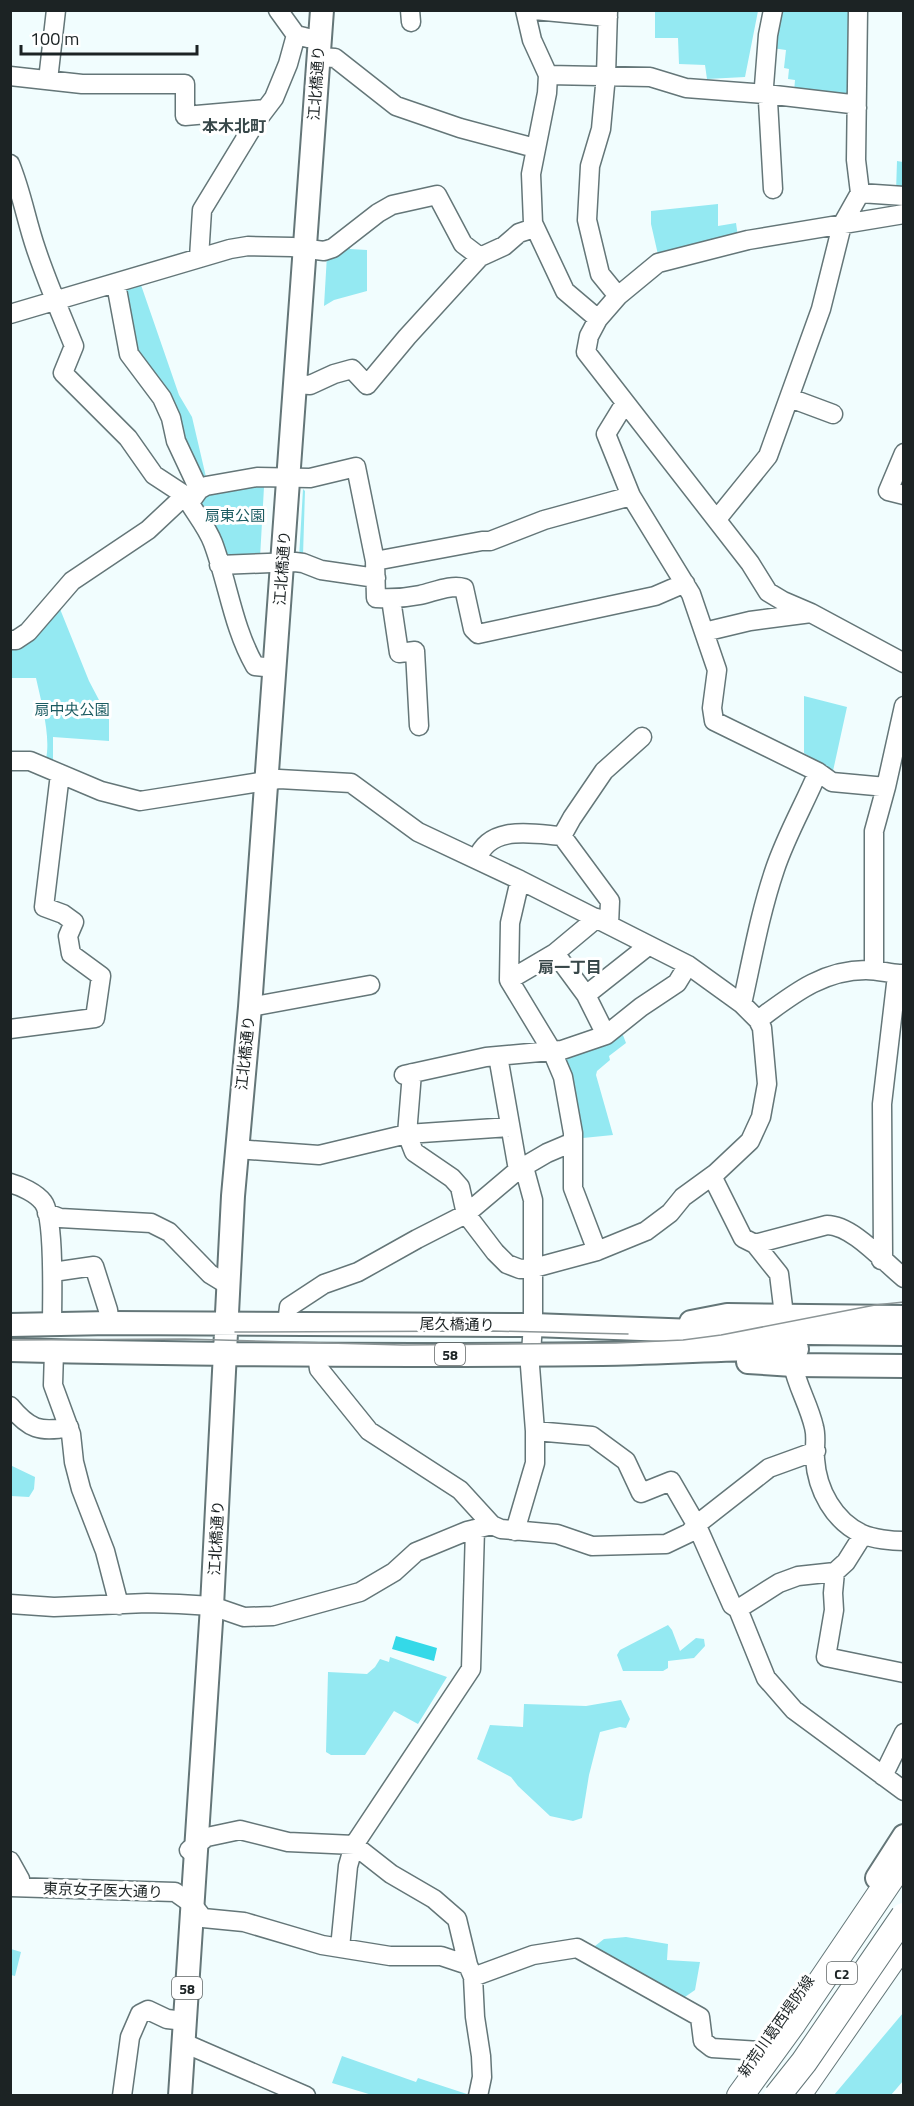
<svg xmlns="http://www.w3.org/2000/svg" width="914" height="2106" viewBox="0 0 914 2106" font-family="'Titillium Web','Noto Sans JP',sans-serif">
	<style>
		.green { fill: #94e9f2 }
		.water { fill: #34d9e8 }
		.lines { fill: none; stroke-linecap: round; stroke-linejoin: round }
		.minor-casing { stroke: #647678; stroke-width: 21 }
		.major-casing { stroke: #647678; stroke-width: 26 }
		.highway-casing { stroke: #647678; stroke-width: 28 }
		.minor { stroke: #fff; stroke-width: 18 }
		.major { stroke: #fff; stroke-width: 22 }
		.highway { stroke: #fff; stroke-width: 26 }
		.tram { stroke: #8c9596; stroke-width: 1.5 }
		.highway-bridge-casing { stroke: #647678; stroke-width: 28; stroke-linecap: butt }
		.highway-bridge { stroke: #fff; stroke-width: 26 }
		.labels { text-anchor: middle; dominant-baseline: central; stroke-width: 6; stroke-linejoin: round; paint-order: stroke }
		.shield { fill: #fff; stroke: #606566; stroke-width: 1.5 }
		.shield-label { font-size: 14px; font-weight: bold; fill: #1c2324 }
		.street-label { font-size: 15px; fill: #1c2324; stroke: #fff }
		.park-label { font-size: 15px; fill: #1b5b61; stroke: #fff }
		.neighbourhood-label { font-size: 16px; font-weight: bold; fill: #374749; stroke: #fff }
	</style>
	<rect width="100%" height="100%" fill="#f1fdfe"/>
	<path class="green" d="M655,11H758L745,77L707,79L705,65L679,64L678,38H655Z
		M778,11H854L852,101L794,92L795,80L788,79L789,69L784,68L786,50L772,48Z
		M897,161L903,162V193L896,192Z
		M718,204V226L736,223L738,237L659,259L651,224V211Z
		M350,241V249L367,250V291L334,300L324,306L327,255Z
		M141,285L179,395L192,417L206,477H199L135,352L124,290Z
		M256,485L264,487L260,558L224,559L200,509L201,500L206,491Z
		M303,489L305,491L303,556L299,558Z
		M58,604L89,681L109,719V741L53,737V763L46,759C51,736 41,701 36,678H11V644Z
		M804,696L847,707L833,771L804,753Z
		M621,1030L626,1043L609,1056L610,1060L597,1071L596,1075L613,1135L583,1138L570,1073L564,1061L567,1055Z
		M10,1465L35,1477L34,1489L29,1497L11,1496Z
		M668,1625L672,1630L680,1651L696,1638L704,1639L705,1646L694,1658L668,1661V1668L663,1671H623L617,1655L620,1650Z
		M390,1657L447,1677L418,1724L394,1711L365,1755H331L326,1752L328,1672L367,1674L375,1667L380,1659L389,1662Z
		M621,1700L630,1719L626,1728L620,1727L600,1732L589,1775L582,1818L573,1821L550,1816L518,1786L511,1777L477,1759L490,1725L523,1727L524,1704L586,1706Z
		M626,1937L668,1944L667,1960L700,1962L695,1990L682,1999L596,1953L595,1946L604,1939Z
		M11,1949L21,1952L15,1976L11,1975Z
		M903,2013V2081L891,2095H834Z
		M342,2056L416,2082L418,2078L470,2095H372L332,2083Z"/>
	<path class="water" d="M396,1636L437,1648L434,1661L392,1649Z"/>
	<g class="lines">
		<g class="minor-casing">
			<path id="minor" d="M278,10L296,35L308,38
				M410,10L411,22
				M525,10L532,40L548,75L547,93L531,174L533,223L565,291L598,319
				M534,10L608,17
				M608,10L606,75L601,129L590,166L587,220L600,274L618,296
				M773,10L768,35L764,86L768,101L773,189
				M319,57L335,58L396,106L460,128L535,148
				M548,75L650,77L686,88L766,94L851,104L857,108
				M10,76L82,84H185V116L265,109
				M48,80L56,10
				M10,164C22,193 26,220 36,249C47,282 61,314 74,346L63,373L128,438L154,475L183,494L187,499C195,513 207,527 213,543C228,583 233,628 255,666L275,668
				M860,193L904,196
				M199,258L202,210L255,123L274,98L288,64L296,35
				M116,284L129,354L162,398L171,418L176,441L199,490
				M10,314L230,249L248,246L292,247L324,251L333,248L378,213L392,205L437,195L463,244L480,257
				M295,384L310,385L334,374L352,369L367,385L407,337L480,257L504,246L519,233L534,228
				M790,398L833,414
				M625,403L606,434L631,496L691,594L717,670L712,708L714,721L818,772L832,782L886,787
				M904,453L888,491L904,495
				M717,519L768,456L821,309L842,225L860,193L856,160L858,10
				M375,561L482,541H490L544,520L631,496
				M219,565L295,562L303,563L321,570L376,578
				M391,599L399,653L415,651L419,726
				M811,613L783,601L768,592L750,563L586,352L589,336L598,319L618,296L658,263L748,240L904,214
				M704,632L750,621L811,613L904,663
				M10,640H16L28,632L72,581L148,530L180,500L194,497L199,490L206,486L257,477L310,478L356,467L375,561L376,598C391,599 405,598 420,595C434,592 451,584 464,588L473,629L478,634L655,596L685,583
				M10,761H30L101,791L140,801L279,779L351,783L418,832L520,880L688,965L742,1004L758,1020C792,995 822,970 866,970C877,970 888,973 899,974
				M562,836L572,818L604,771L642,737
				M477,859C490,824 533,834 562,836L610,901L609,925
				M520,880L510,923L509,980L552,1051L563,1077L573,1133V1188L597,1251
				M555,953L586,995L606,1035
				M874,970V831L886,787L904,706
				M509,980L555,953L597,918
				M586,995L648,946
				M742,1004C752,959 760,913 775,869C786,836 804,805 818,772
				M250,1007L370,985
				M10,1029L95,1018L101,976L71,954L68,936L74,922L63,914L44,907L60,774
				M498,1056L518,1170
				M412,1073L407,1134L414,1152L452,1178L460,1187L466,1214L495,1252L507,1264L520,1269L534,1268L597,1251L646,1231L670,1213L683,1197L716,1173L750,1141L761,1117L767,1084L762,1028L758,1020
				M404,1075L486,1057L562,1050L606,1035L641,1007L677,983L688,965
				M236,1149L319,1155L407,1134L510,1127
				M712,1176L743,1238L755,1244L779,1274L784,1315
				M10,1183C21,1186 36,1193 43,1202C55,1217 52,1301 52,1323
				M47,1213L60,1218L151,1223L169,1232L210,1274L228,1285
				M755,1244L827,1225C852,1225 883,1261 904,1278
				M881,1260L883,1255L882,1104L896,984L899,974H904
				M53,1272L94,1266L108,1310L110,1323
				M287,1324L289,1307L324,1284L358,1272L417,1239L466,1214L518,1170L547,1153L573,1142
				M54,1351L53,1385L71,1434L74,1462L81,1489L105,1551L119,1605
				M317,1354L319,1369L369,1431L460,1490L492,1525L501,1529L557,1534L592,1546L666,1544L689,1533L700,1522L769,1468L816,1451
				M793,1365C797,1386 809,1405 814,1427C817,1438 814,1448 815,1459C817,1490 834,1521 862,1534C873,1539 892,1541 904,1541
				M10,1406C29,1429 40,1433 69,1427
				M535,1431L592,1436L626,1461L641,1493L671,1481L697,1526L732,1605L738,1609L766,1678L794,1710L904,1791
				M515,1531L535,1463V1431L530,1366L533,1325V1200L524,1167
				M835,1572L833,1593L834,1610L826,1657L904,1673
				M10,1604L54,1607L147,1603L179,1604L212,1606L244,1617L273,1616L360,1592L394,1572L416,1552L467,1531L492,1525
				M738,1609L779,1583L798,1576L835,1572L846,1562L863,1535
				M883,1776L904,1733
				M189,1850L207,1837L240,1830L288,1842L354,1845L391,1874L434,1899L457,1919L468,1965
				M10,1861L20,1879L21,1887
				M10,1887L175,1892L192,1904L203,1918L244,1922L322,1945L390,1956H441L468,1965L473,1977L475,2017L481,2056L482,2077L478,2096
				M340,1948L348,1866L354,1845L471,1669L475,1529
				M473,1977L533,1955L577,1948L700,2017L703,2041L712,2048L760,2051
				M184,2043L306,2096
				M122,2096L130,2037L140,2014L148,2010L167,2019L185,2021"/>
		</g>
		<g class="major-casing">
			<path id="major" d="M691,1322L727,1315L904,1317
				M10,1325L110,1323L533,1325L722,1332L904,1334
				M10,1350C207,1355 405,1356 602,1354C667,1353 732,1348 797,1349
				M748,1362L793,1365L904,1366
				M877,1878L904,1836
				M180,2096L212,1606L233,1196L250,1007L322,10"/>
		</g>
		<g class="highway-casing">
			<path id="highway" d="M740,2096L793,2023L904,1859
				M797,2096L904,1942"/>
		</g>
		<use href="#minor" class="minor"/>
		<use href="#major" class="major"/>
		<use href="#highway" class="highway"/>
		<path class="tram" d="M235,1332L492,1331L628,1334
			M10,1340L185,1339L403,1345L616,1343L683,1340L721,1335L875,1305L904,1302"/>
		<g class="highway-bridge-casing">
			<path id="highway-bridge" d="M777,2096L804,2062L904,1916"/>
		</g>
		<use href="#highway-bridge" class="highway-bridge"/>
	</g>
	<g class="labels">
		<g class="shield">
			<rect x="435" y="1343" width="30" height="22" rx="4.5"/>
			<rect x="827" y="1962" width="30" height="22" rx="4.5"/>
			<rect x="172" y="1977" width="30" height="22" rx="4.5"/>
		</g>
		<g class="shield-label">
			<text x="450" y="1354">58</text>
			<text x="842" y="1973">C2</text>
			<text x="187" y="1988">58</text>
		</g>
		<g class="street-label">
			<text transform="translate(316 83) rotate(-86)">江北橋通り</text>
			<text transform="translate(282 568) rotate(-86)">江北橋通り</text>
			<text transform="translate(245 1053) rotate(-84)">江北橋通り</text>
			<text transform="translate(457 1324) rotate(1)">尾久橋通り</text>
			<text transform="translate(216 1538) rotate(-87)">江北橋通り</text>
			<text transform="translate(103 1890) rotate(2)">東京女子医大通り</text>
			<text transform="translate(776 2026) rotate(-55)">新荒川葛西堤防線</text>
		</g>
		<g class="park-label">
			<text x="235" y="515">扇東公園</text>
			<text x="72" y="709">扇中央公園</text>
		</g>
		<g class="neighbourhood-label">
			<text x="234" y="126">本木北町</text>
			<text x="570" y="967">扇一丁目</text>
		</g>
	</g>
	<rect width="914" height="2106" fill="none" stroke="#1c2324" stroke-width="24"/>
	<path d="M21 45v9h176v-9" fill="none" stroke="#1c2324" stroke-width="3"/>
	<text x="30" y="45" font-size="18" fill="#1c2324" stroke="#ffffff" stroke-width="4.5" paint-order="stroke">100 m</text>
</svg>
